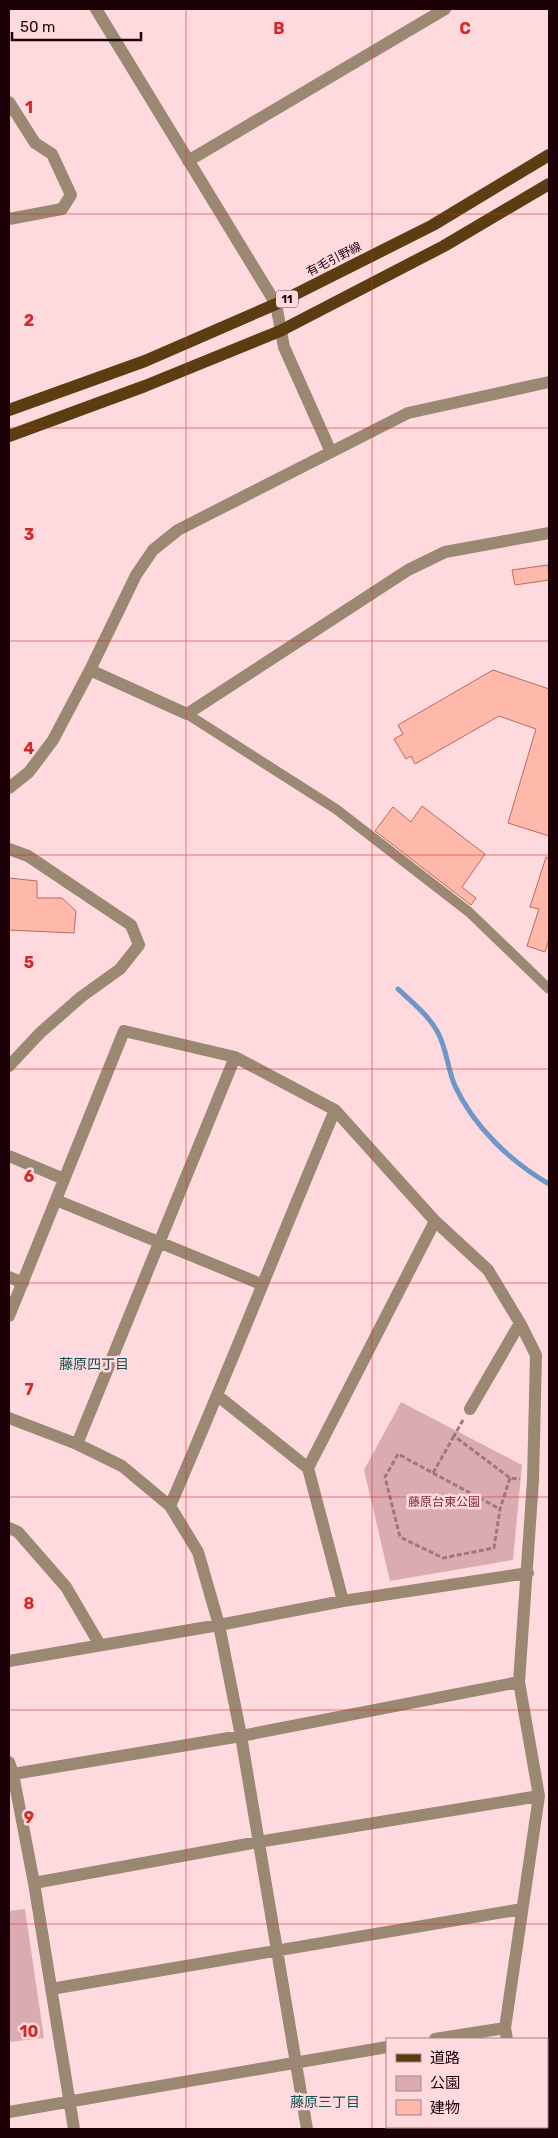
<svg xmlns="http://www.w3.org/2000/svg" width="558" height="2138" viewBox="0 0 558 2138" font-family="Rubik,'Noto Sans JP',sans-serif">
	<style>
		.green { fill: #daacb1 }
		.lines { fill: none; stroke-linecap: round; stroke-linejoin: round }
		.stream { stroke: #6d97c6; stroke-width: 5 }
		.building { fill: #feb9ab; stroke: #ba6b5c }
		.path { stroke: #9a7a7e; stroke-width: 3; stroke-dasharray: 5 2.5; stroke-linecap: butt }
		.lane { stroke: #9a8873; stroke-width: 10 }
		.street { stroke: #9a8873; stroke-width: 12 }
		.primary { stroke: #5c3d12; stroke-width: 12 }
		.grid { fill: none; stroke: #d62828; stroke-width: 1; stroke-opacity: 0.55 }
		.labels { text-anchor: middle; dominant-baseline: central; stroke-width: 5; stroke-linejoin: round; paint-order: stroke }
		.shield { fill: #fed9dd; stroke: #604246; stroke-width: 1 }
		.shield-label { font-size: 11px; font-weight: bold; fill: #1c0206 }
		.street-label { font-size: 12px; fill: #1c0206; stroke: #fed9dd }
		.park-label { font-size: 12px; fill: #7f2d3d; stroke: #fed9dd }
		.neighbourhood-label { font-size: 14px; fill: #15524f; stroke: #fed9dd }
		.grid-label { font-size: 16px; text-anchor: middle; font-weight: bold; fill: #d62828; stroke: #fed9dd; stroke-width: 5; stroke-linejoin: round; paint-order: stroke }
	</style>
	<rect width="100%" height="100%" fill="#fed9dd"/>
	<path class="green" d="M401,1402L522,1465L513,1560L390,1581L364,1470Z
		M25,1909L44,2038L9,2042V1911Z"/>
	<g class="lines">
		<path class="stream" d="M398,989C412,1002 428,1015 437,1031C447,1048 447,1068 455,1086C474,1127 511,1162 549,1184"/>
	</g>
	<path class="building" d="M548,565L549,580L515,585L512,570Z
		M493,670L549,689V836L508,823L536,729L499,716L415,764L411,756L406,759L394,739L403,734L398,725Z
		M422,806L485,854L462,887L476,898L471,905L375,831L393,807L411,822Z
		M546,857L549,858V939L545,952L527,946L539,909L530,907Z
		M9,878L37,881V898H62L76,911L74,933L9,930Z"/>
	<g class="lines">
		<path class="path" d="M463,1420L454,1436L510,1478L520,1479
			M454,1436L433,1473L398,1454L385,1477L400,1537L443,1558L494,1548L500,1509L510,1478
			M433,1473L500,1509"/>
		<path class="lane" d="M187,714L336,809L469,912L549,989"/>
		<path class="street" d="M96,9L276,304L284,347L331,452
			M9,102L35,143L52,154L71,195L62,209L9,219
			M188,161L445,9
			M90,670L187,714L408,570L445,552L549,533
			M9,788L29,772L53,740L90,670L136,575L153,550L178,530L408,413L549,382
			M9,849L28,856L131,925L139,945L120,969L81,997L40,1033L9,1066
			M9,1156L64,1179
			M56,1200L261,1284
			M9,1277L23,1283
			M9,1316L124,1031L235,1057L335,1110L435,1221L488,1270L520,1323L536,1355L533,1480L519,1682L539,1796L505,2028L507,2039
			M218,1396L308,1468L343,1601
			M470,1409L520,1323
			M9,1418L77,1444L122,1466L170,1506L198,1552L219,1625L241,1736L307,2129
			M77,1444L235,1057
			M308,1468L435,1221
			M170,1506C227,1375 279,1242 335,1110
			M9,1528L18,1532L66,1587L100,1645
			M9,1661L219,1625L343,1601L528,1573
			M9,1762L13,1774L34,1883L74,2129
			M13,1774L241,1736L519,1682
			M34,1883L258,1842L539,1796
			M51,1989L522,1909
			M435,2039L505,2028
			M9,2112L387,2047
			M520,2127V2129"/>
		<path class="primary" d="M9,410L145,361L276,304L433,225L549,155
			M9,436L145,386L280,331L444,246L549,184"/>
	</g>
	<path class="grid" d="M186,9V2129M372,9V2129M9,214H549M9,428H549M9,641H549M9,855H549M9,1069H549M9,1283H549M9,1497H549M9,1710H549M9,1924H549"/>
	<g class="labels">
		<rect class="shield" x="276" y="290.5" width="22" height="17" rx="4"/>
		<g class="shield-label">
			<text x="287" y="299">11</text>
		</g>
		<g class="street-label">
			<text transform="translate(334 259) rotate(-27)">有毛引野線</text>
		</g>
		<g class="park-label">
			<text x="444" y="1502">藤原台東公園</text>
		</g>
		<g class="neighbourhood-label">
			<text x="94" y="1364">藤原四丁目</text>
			<text x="325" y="2102">藤原三丁目</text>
		</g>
	</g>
	<g class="grid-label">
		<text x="279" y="34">B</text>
		<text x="465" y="34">C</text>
		<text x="29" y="113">1</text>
		<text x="29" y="326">2</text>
		<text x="29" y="540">3</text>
		<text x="29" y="754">4</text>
		<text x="29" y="968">5</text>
		<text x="29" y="1182">6</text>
		<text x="29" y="1395">7</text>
		<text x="29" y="1609">8</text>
		<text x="29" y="1823">9</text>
		<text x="29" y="2037">10</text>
	</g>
	<rect width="558" height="2138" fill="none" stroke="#1c0206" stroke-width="20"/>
	<rect x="386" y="2038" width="162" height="90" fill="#fed9dd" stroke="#a48387"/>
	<rect x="396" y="2054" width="25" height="8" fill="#5c3d12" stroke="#a48387"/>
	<text x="430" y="2063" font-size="15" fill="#1c0206">道路</text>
	<rect x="396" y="2076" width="25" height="15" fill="#daacb1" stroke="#a48387"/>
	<text x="430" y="2088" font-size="15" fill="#1c0206">公園</text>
	<rect x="396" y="2100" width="25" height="15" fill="#feb9ab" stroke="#a48387"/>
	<text x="430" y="2113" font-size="15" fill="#1c0206">建物</text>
	<path d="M12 32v8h129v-8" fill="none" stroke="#1c0206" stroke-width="2.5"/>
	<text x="20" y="32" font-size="15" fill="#1c0206" stroke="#fed9dd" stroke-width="4" paint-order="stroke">50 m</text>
</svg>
